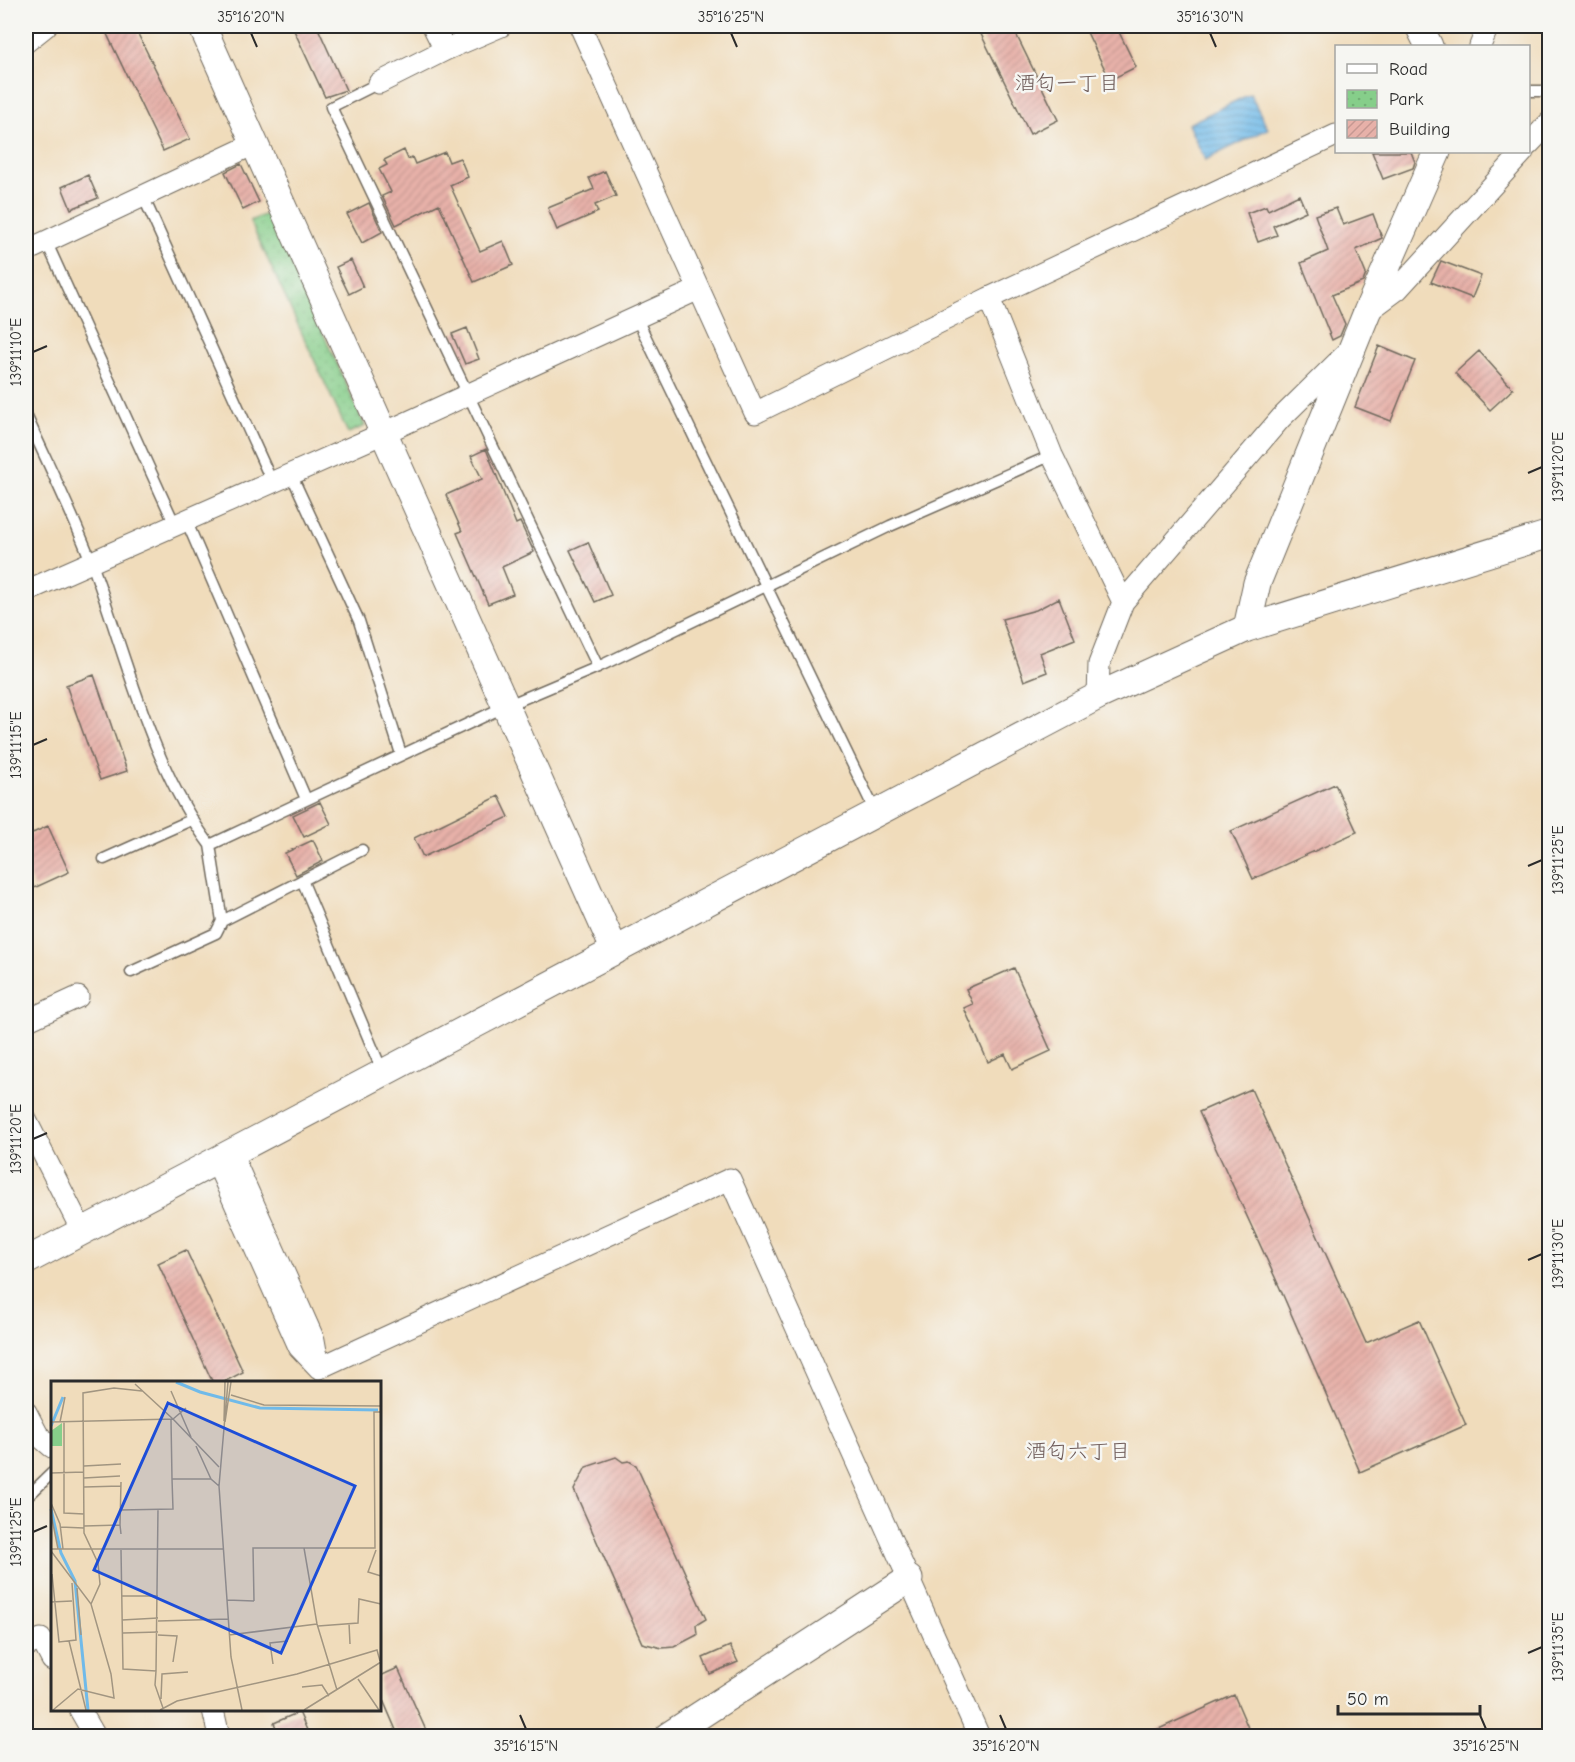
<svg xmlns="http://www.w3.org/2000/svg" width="1575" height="1762" viewBox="0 0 1575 1762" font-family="'Comic Neue','Klee One',sans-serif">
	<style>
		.park { fill: url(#park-dots); stroke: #587c5a; stroke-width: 1.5 }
		.water { fill: url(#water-rules); stroke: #4e728a; stroke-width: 1.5 }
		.building { fill: url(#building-hatch) }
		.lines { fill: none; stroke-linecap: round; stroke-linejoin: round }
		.service-casing { stroke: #70695d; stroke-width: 13 }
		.minor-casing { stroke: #70695d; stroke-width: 23 }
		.tertiary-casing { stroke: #70695d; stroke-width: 29 }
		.service { stroke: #fff; stroke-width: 10 }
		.minor { stroke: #fff; stroke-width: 21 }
		.tertiary { stroke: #fff; stroke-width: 27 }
		.ticks { fill: none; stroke: #2b2b2b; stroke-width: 2 }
		.labels { text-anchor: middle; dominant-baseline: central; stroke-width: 5; stroke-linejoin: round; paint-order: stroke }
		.neighbourhood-label { font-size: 21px; fill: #6d5a57; stroke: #f6f6f2 }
		.inset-river { fill: none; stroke: #70bae9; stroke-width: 3 }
		.inset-road { fill: none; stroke: #a19581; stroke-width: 1.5 }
		.view { fill: #1d4ed8; fill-opacity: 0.15; stroke: #1d4ed8; stroke-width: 3 }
		.inset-edge { fill: none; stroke: #2b2b2b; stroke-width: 3 }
		.neatline { fill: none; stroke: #2b2b2b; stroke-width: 2 }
		.ticks-label { font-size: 15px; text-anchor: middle; fill: #2b2b2b }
	</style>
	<defs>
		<pattern id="park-dots" width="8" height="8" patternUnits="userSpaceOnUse" patternTransform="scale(1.5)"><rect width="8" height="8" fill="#86ce8a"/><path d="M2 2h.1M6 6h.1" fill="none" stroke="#74b177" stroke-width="1.8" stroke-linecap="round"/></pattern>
		<pattern id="water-rules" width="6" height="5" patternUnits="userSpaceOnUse" patternTransform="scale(1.5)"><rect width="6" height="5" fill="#70bae9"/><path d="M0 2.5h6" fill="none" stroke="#5c97bd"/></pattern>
		<pattern id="building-hatch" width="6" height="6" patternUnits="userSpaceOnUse" patternTransform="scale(1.5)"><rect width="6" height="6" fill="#e7b1a9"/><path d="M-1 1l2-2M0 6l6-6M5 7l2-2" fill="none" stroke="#c69892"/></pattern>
	</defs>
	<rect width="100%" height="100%" fill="#f6f6f2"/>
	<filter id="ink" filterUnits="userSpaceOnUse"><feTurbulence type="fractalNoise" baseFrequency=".0167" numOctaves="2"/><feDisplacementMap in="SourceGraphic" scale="12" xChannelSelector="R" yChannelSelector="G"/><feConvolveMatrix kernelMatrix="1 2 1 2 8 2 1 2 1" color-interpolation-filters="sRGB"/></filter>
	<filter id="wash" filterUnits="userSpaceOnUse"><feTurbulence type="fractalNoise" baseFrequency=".008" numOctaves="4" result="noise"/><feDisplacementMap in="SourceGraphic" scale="24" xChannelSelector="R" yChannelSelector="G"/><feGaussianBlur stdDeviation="1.35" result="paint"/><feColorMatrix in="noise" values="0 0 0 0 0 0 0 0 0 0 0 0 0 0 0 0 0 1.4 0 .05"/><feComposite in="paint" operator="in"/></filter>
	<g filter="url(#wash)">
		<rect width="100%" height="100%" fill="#f0dcbb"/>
		<path class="park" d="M269,213L365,426L348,433L250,221Z"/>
		<path class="water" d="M1250,94L1268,129L1205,160L1188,124Z"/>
		<g id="blocks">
			<path class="building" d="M117,26H134L190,139L163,151L106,32Z
				M292,26H317L346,90L325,97Z
				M977,26H1012L1058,120L1030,134Z
				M1084,26H1116L1136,67L1110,80Z
				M404,150L408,159L412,157L415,164L445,152L449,162L460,158L468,177L450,185L480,251L503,241L513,265L474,282L439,204L396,225L382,196L391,192L379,169L387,165L384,160Z
				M1372,152H1411L1415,162L1413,168L1383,179Z
				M241,164L259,202L243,210L225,172Z
				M605,171L616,196L595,205L598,212L557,230L548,208L594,189L589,178Z
				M88,175L98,198L71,209L62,187Z
				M1299,195L1306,211L1273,226L1277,235L1258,242L1247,213L1266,206L1268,210Z
				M369,203L382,232L362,243L347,214Z
				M1336,208L1343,225L1373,214L1382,238L1356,250L1366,274L1363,282L1332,295L1345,324L1340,336L1332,340L1301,263L1328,251L1315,215Z
				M351,260L363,287L349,294L336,267Z
				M1441,261L1481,276L1472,298L1431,282Z
				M467,328L479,359L465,364L452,334Z
				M1379,346L1415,361L1391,421L1355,407Z
				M1479,351L1513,389L1490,410L1455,373Z
				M486,449L516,524L520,522L534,552L502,567L513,594L488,604L457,533L462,531L446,495L482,479L471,456Z
				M588,542L611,595L595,602L570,550Z
				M1059,598L1075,639L1040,653L1047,672L1024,681L1002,619L1036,610Z
				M94,675L127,771L100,780L66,685Z
				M1335,784L1357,832L1253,879L1231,831Z
				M499,796L509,817L423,857L414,838Z
				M320,802L331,824L304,837L293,815Z
				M48,826L69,872L34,888L26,870V836Z
				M313,840L323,861L296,875L285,853Z
				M1014,968L1051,1051L1012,1069L1005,1054L988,1062L964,1008L973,1004L966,989Z
				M1251,1089L1366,1343L1419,1320L1466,1425L1360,1472L1279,1286L1199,1112Z
				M186,1250L243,1372L222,1383H213L158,1263Z
				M616,1457L623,1462L629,1461L636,1465L706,1619L696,1625L697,1635L674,1647L662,1648L642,1643L574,1490L586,1467Z
				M730,1646L738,1662L710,1674L703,1658Z
				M398,1668L429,1737H399L380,1693V1676Z
				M1234,1695L1252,1737H1141Z
				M299,1712L310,1737H280L274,1723Z"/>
		</g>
	</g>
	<g filter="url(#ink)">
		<use href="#blocks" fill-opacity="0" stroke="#70695d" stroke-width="1.5"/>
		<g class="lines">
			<g class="service-casing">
				<path id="service" d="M379,83L331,107L598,667
					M1528,91H1550
					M143,196L272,482
					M46,241L175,525
					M636,317L876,813
					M26,415C48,464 73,514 92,564C126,655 151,767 210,845L506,706L598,667L890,526L1052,455
					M291,474L359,621L401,754
					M186,520L306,799
					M210,845L222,921L362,850
					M104,859L191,820
					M302,880L383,1073
					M131,972L216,933L222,921
					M26,1498L52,1473"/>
			</g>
			<g class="minor-casing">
				<path id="minor" d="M580,26L755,413L989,298L1052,455L1123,602
					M26,42L46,26
					M1480,46L1488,26
					M445,50L501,26
					M379,83L445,50L433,26
					M1528,145L1550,122
					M26,251L254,144
					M989,298L1336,135
					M1367,312L1398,289L1523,152
					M26,591L384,433L699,289
					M1098,696L1099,664L1123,602L1281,418L1349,351
					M26,1021L78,997
					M26,1120L82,1231
					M231,1153L314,1340L319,1368
					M216,1161L299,1347L319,1368
					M319,1368L730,1179L979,1736
					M26,1412L38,1435L52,1447
					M26,1646L41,1639L52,1660
					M80,1710L95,1736
					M213,1710L219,1736"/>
			</g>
			<g class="tertiary-casing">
				<path id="tertiary" d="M202,26L615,951
					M1419,26L1429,46
					M1247,628L1257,583L1367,312L1437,152
					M26,1261L1098,696L1247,628L1550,534
					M668,1736L909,1579"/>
			</g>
			<use href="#service" class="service"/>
			<use href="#minor" class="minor"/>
			<use href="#tertiary" class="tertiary"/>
		</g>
	</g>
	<path class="ticks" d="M251,33L257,47M731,33L737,47M1210,33L1216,47M33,352L47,346M1528,473L1542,467M33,745L47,739M1528,866L1542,860M33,1139L47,1133M1528,1260L1542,1254M33,1532L47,1526M1528,1653L1542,1647M520,1715L526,1729M1000,1715L1006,1729M1480,1715L1486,1729"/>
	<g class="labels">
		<g class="neighbourhood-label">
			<text x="1067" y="83">酒匂一丁目</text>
			<text x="1078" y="1451">酒匂六丁目</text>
		</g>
	</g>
	<g transform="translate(51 1381)">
		<rect width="330" height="330" fill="#f0dcbb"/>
		<path d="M11,42V65H0V50Z" fill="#86ce8a"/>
		<path class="inset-river" d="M125,1L149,11L209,27L327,29M0,45L12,16M0,128L10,172L24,200L37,329"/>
		<path class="inset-road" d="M177,1L168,105L180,276L191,329M84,3L122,38L135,27M120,10L140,56M180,14L213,24L330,25M120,39L121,98M173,40L174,1M0,41L122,38L168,86M9,41L14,16M13,41V132L33,133M174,41L180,1M145,65L160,98L168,105M33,85L70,83M0,92L33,91M33,97L69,95M33,106L70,105M0,122L9,143L12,168M69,129L122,128L121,98H160M0,133L7,168M69,144L70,101M33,145L69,144L70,153M9,146L33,147M253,167L266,243L286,309M0,168H173M70,169L72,288L105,290L107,128M325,169L317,191L330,195M0,170L40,223L60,293L63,317L27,308L2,329M1,193L8,261L25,259L21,202M26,207L30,254M71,215H107M176,219L203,220M203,220L202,167H324L323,31H330M0,221L21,220M40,223L49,203L47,182L33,152L32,12L63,7L91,10M71,239L107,237M107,240L177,238M298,242L299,263M267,245L307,242L308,218L330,223M72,252L107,251M107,254L126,255L122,281M178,254L266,243M18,260L35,329M222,283L219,262L237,260M105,290L104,304L112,327M307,298L328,329M251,306L271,304L278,315M110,318L111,293L137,291M109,329L126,320L246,293L326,269L329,280M253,329L330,281"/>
		<path class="view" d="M117,22L304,105L230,272L43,189Z"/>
		<rect width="330" height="330" class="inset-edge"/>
	</g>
	<rect width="1575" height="1762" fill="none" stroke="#f6f6f2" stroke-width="66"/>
	<rect x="1335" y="45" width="195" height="108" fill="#f6f6f2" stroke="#a5a5a2" stroke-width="1.5"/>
	<rect x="1347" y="64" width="30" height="9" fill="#ffffff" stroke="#a5a5a2" stroke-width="1.5"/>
	<text x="1389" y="75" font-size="18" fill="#2b2b2b">Road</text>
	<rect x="1347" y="90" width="30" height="18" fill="url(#park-dots)" stroke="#a5a5a2" stroke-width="1.5"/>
	<text x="1389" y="105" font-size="18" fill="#2b2b2b">Park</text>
	<rect x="1347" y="120" width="30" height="18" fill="url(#building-hatch)" stroke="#a5a5a2" stroke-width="1.5"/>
	<text x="1389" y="135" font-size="18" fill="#2b2b2b">Building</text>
	<path d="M1338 1705v9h142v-9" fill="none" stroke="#2b2b2b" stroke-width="3"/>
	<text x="1347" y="1705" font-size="18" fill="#2b2b2b" stroke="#f6f6f2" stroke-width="4.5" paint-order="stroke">50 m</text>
	<rect x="33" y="33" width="1509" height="1696" class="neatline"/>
	<g class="ticks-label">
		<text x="251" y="22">35°16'20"N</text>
		<text x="731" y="22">35°16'25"N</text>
		<text x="1210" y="22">35°16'30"N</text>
		<text transform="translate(16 352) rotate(-90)" y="5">139°11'10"E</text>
		<text transform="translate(1558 467) rotate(-90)" y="5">139°11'20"E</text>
		<text transform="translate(16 745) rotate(-90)" y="5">139°11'15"E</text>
		<text transform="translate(1558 860) rotate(-90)" y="5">139°11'25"E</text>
		<text transform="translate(16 1139) rotate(-90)" y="5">139°11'20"E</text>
		<text transform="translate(1558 1254) rotate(-90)" y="5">139°11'30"E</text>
		<text transform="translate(16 1532) rotate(-90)" y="5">139°11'25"E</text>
		<text transform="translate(1558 1647) rotate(-90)" y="5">139°11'35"E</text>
		<text x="526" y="1751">35°16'15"N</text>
		<text x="1006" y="1751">35°16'20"N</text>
		<text x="1486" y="1751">35°16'25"N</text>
	</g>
</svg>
